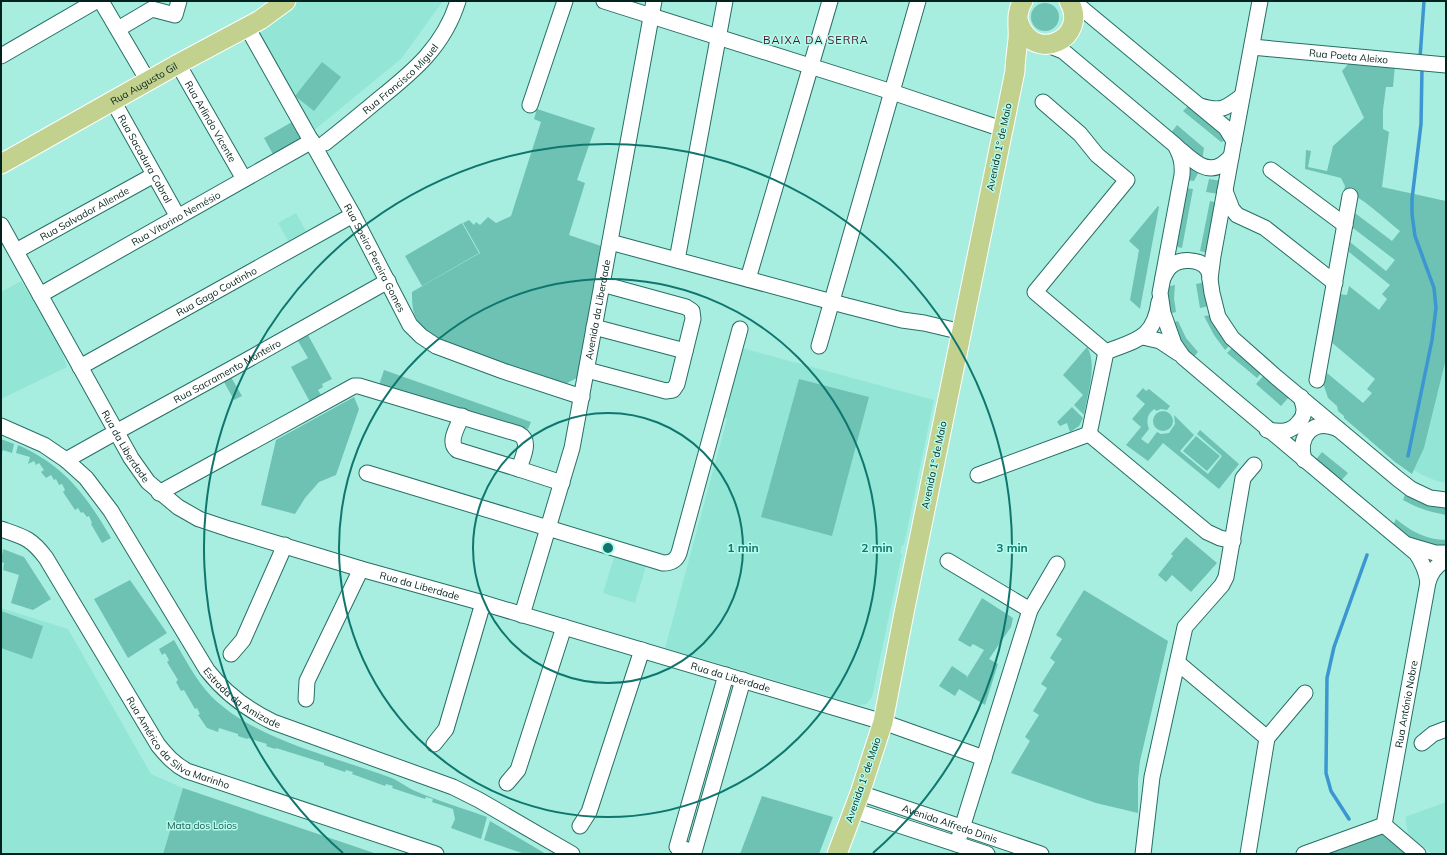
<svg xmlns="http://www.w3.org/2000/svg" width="1447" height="855" viewBox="0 0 1447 855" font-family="Mulish,sans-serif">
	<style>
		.built { fill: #93e6d6 }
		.green { fill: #6dc2b3 }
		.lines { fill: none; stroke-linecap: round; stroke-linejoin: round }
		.stream { stroke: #3c96d1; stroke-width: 3.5 }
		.minor-casing { stroke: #266f64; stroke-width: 17 }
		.major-casing { stroke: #fff; stroke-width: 21 }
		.minor { stroke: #fff; stroke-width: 15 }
		.major { stroke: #c2d18e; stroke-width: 19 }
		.ring { fill: none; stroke: #0f766e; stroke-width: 2 }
		.labels { text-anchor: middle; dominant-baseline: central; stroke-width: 3; stroke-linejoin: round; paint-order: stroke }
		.street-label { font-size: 10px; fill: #04221d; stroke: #b4fced }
		.park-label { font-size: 10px; fill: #1e564d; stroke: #b4fced }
		.neighbourhood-label { font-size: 11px; letter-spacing: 1px; fill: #4f0c28; stroke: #b4fced }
		.centre { fill: #0f766e; stroke: #b4fced; stroke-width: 2 }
		.ring-label { font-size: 12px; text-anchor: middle; font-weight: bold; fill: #0f766e; stroke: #b4fced; stroke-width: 3; stroke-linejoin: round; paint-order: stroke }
	</style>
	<rect width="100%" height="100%" fill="#a7eee0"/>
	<path class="built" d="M298,1H443L401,59L313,131L258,31L283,14Z
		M296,213L306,231L288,241L278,223Z
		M21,281L58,340L67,367L1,399V292Z
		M742,348L934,400L904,545H902L900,553L902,554L872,697L866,704L859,705L665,648L727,419L723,416Z
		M1446,359V483L1437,481L1422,475L1414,470L1424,448Z
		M614,557L646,566L635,603L603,593Z
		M1,608L68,629L151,774L183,788L163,854H1Z
		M1446,802V854H1432L1408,834L1405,817Z"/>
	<path class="green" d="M1031 17a14 14 0 1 1 28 0a14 14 0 1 1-28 0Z
		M1351,61L1395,65L1393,87H1386L1383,110V129L1389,132L1382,187L1446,201V359L1424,448L1412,474L1395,462L1344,418V416L1338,411L1337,406L1328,398L1324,386L1327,373L1363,403L1372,393L1367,389L1375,379L1330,341L1338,294L1347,295L1349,286L1379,310L1387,299L1382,294L1390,285L1349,252L1350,242L1386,271L1395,260L1353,228L1355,213L1392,241L1400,231C1386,220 1359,194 1344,191L1345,186L1341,178L1305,169L1306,150L1311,151L1308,167L1327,171L1333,146L1364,118L1342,71Z
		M322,62L341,77L314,111L295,96Z
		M1189,105L1223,133L1227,140L1221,142L1183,111Z
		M537,109L595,128L577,180L585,183L569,235L601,246L579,377L563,385C543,378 523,371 502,364C476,356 438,346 420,324C412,314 412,304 412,292L480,253L463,223L469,220L474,225L476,222L480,225L488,217L496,223L511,216L541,122L534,119Z
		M292,122L302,140L274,156L264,138Z
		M1177,125L1204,148L1202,161L1170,134Z
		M1189,164L1199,171L1194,181L1186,180Z
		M1209,179L1222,181L1219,194L1206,192Z
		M1185,188L1193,189L1182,248L1174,246Z
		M1210,201L1218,203L1209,253L1200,251Z
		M1158,206L1159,207L1140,309L1130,300L1139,250L1129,241Z
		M462,223L479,253L422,286L405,256Z
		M1205,282L1209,306L1200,308L1196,284Z
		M1175,285L1174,298L1176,312L1168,314L1166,287Z
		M1212,315L1230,345L1225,350L1214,335L1204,316Z
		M1178,321L1186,338L1198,352L1192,359L1170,323Z
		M308,335L332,379L322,384L323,387L318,390L321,395L310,402L291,367L308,358L298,341Z
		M1087,347C1098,364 1087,395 1084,415L1074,405L1083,395L1063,375Z
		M1233,347L1262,372L1257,378L1227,353Z
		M384,370L531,422L528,429L379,385Z
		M1265,374L1290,396L1281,406L1256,384Z
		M231,377L242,396L234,400L224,382Z
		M799,379L869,397L832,536L761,517Z
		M1143,388L1146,391L1149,389L1170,406L1167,410L1161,409L1156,411L1155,409C1147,413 1146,421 1149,429L1141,439L1148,444L1157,432L1161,434L1169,433L1175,424L1174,415L1194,435L1180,451L1208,474L1222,456L1197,434L1200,430L1239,464L1219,489L1163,443L1148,461L1126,445L1141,427L1132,419L1145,404L1136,396Z
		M354,397L359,409L336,475L319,482L305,498L295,514L261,505L276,440Z
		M1072,407L1083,418L1079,426L1070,432L1067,423L1060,426L1057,422Z
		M1153 421a10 10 0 1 1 20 0a10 10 0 1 1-20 0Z
		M1196,436L1220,456L1207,471L1183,451Z
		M1,439L14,444L12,453L3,450L1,455Z
		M18,445C65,466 86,495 111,538L102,543L91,524L92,523L89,516L87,517L83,512L81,513L78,508L75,510L63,492L65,490L62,484L59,485L56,479L54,480L51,475L46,478L41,472L44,470L39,463L36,465L34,461L28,464L30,457L16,453Z
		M1322,452L1348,473L1339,483L1314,462Z
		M1406,492L1446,506V515C1430,512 1417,508 1403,500Z
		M1396,519C1410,531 1427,540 1446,540V548L1412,540L1392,527Z
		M1186,537L1217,563L1191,592L1172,575L1166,582L1158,575L1173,556L1171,554Z
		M3,549L24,557L51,599L33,610L11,603L19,575L3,570L4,563L1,562Z
		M130,580L167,633L128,658L94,599Z
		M1084,590L1168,641L1140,761L1138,779V813L1096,803L1011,773L1030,741L1025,737L1039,715L1033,711L1047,688L1041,684L1055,662L1050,658L1062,639L1056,635Z
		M982,598L1013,618L1011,627L989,659L998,664L985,705L959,689L955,696L939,686L952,666L967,676L966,679L984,650L973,644L970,647L958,640Z
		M1,611L43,626L32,659L1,648Z
		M174,640C185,659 196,680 211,696C255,740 332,756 389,777C398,780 405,786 413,790C437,801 463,808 487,817L481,839L451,828L455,819L453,809L432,802L433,799L426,797L425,799L392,788L393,786L386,784L385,786L352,774L353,772L346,770L345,772L324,765V763L276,748L275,749L266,746L267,744L248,738L247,739L238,736V734L219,728L218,732L207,728L198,715L200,714L197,708L195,709L184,690L181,691L176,682L178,680L167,662L169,660L165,653L162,655L159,649Z
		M183,788L377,854H163Z
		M762,796L833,817L819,854H740Z
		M490,821L546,854H525L484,840Z
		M1378,834H1385L1407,854H1329L1328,851Z"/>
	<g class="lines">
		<path class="stream" d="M1420,58L1424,1
			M1408,456L1432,340L1436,308L1434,288L1415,236L1412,214V199L1421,124L1422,68
			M1349,819L1331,791L1326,773L1327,678L1334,647L1367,555"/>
		<g class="minor-casing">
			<g id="minor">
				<path d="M101,1L148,81"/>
				<path d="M604,1L892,92L1002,129"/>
				<path d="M1070,1L1079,6L1226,128L1234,141L1213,256L1210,279L1212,293L1218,317L1232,338L1276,377L1398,479L1411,489L1430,498L1446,500"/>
				<path id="s1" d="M247,27L353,215L410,325L421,336L436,346L503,371L582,397"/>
				<path d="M118,29L152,9L175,15L179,1"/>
				<path d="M1048,45L1063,51L1175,145C1181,156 1183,163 1182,175L1160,293L1163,313L1174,344L1183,357L1223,391L1416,553C1423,563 1426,570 1428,582"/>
				<path id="s2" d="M1252,47L1446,65"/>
				<path d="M1,56L96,1"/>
				<path id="s3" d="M178,64L244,179"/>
				<path id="s4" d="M113,101L178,217"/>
				<path d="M1043,102L1080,134L1097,155L1127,180L1035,292L1106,352"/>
				<path d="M530,105L565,1"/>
				<path d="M1200,106C1221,112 1225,109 1242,96"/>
				<path d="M1234,141L1260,1"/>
				<path id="s5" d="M325,143C343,129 361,114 379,99C414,71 444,46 458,1"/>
				<path d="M1177,147C1189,157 1205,175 1221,165C1225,163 1228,159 1231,157"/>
				<path d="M1271,170L1345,225"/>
				<path d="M1225,191L1232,209L1237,215L1265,228L1335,283"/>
				<path id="s6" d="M1,225L131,458L148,482L178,507L199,519L229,529L361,569L483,603L883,722L984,758"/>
				<path d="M610,242L847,306L902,320L924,323L962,332"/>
				<path id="s7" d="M16,251L154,175"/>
				<path d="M677,260L725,1"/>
				<path d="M1163,278C1165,274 1167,270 1170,267C1179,258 1201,258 1208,270C1209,272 1210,276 1210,279"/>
				<path d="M748,279L830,1"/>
				<path id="s8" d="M40,295L312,141"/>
				<path d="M594,327L685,351"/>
				<path d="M1143,337L1160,341L1178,353"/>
				<path d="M819,346L918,1"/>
				<path id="s9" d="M80,367L353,215"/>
				<path d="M587,370L666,391L673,390L677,384L693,319L692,311L686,307L602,284"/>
				<path d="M1317,380L1350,196"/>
				<path d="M462,416C458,426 447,442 457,450L519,469"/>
				<path id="s10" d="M1,426L44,445L66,460L86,478L111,511L207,670C225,693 246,709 273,722L453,787L479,800L572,854"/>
				<path d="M1267,430C1280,432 1291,433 1299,422C1302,419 1304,414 1304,410C1304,406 1302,401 1301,397"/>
				<path d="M1089,434L1106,352C1136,340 1154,339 1159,302"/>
				<path id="s11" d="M66,460L116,432L231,369L388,281"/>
				<path d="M1304,460C1297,435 1314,418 1338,429"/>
				<path d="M367,473L663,563C671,563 676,561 679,553L740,329"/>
				<path d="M978,475L1089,434L1207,532L1220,538L1233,541"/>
				<path d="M159,493L354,386H359L519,434C532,441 522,458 519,469L562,483"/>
				<path id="s12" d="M1,529C24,537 31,538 46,558L158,745C167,756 174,764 187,771L436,854"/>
				<path d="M1408,545L1435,553H1446"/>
				<path d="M948,561L1030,610"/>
				<path id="s13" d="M522,615L572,448L654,1"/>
				<path d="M231,654L243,640L285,545"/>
				<path d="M1178,663L1267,738L1248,854"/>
				<path d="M726,675L677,847L694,852L743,680"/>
				<path d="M306,699L307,681L361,569"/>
				<path d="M1267,738L1305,693"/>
				<path d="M1422,743L1433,734L1446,729"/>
				<path d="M434,744L446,729L483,603"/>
				<path d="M507,783L518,770L564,627"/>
				<path id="s14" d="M860,793L1041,854"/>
				<path d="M853,810L987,854"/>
				<path id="s15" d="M1384,825L1428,582C1431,572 1436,565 1446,560"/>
				<path d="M1384,825L1418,854"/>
				<path d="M580,826L589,812L642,650"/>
				<path d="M957,844L1030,610L1057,564"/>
				<path d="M1143,854L1152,777L1185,627L1222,585L1226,577L1243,478L1254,465"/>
				<path d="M1304,854L1384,825"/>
			</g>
		</g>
		<g class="major-casing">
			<g id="major">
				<path d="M1019,23C1034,65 1090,38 1069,1"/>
				<path id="s16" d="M1,164L178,64L260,20L286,1"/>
				<path d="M837,854L860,793L883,722L904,613L1015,71C1015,60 1017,50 1018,39C1019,26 1015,13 1023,1"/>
			</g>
		</g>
		<use href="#minor" class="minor"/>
		<use href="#major" class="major"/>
	</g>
	<g class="ring">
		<circle cx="608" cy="548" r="135"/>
		<circle cx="608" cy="548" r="269"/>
		<path d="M343 853A404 404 0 1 1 873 853"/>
	</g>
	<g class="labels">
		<g class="street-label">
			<text stroke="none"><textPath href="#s2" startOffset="97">Rua Poeta Aleixo</textPath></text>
			<text stroke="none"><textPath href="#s5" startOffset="99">Rua Francisco Miguel</textPath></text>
			<text stroke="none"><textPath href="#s16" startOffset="164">Rua Augusto Gil</textPath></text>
			<text stroke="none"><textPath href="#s3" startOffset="66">Rua Arlindo Vicente</textPath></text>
			<text transform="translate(999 147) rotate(-78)">Avenida 1º de Maio</text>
			<text stroke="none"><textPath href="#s4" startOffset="66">Rua Sacadura Cabral</textPath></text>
			<text stroke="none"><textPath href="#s7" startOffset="78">Rua Salvador Allende</textPath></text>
			<text stroke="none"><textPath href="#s8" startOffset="156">Rua Vitorino Nemésio</textPath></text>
			<text stroke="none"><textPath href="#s1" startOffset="264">Rua Soeiro Pereira Gomes</textPath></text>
			<text stroke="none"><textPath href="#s9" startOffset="156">Rua Gago Coutinho</textPath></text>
			<text stroke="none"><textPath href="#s13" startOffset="315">Avenida da Liberdade</textPath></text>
			<text stroke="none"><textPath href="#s11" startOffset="184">Rua Sacramento Monteiro</textPath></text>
			<text stroke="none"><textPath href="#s6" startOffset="254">Rua da Liberdade</textPath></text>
			<text transform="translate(934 465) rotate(-78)">Avenida 1º de Maio</text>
			<text stroke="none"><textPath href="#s6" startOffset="590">Rua da Liberdade</textPath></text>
			<text stroke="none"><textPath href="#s6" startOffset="914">Rua da Liberdade</textPath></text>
			<text stroke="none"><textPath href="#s10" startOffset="373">Estrada da Amizade</textPath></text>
			<text stroke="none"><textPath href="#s15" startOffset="123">Rua António Nobre</textPath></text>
			<text stroke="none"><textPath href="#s12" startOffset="287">Rua Américo da Silva Marinho</textPath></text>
			<text transform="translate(863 780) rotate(-71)">Avenida 1º de Maio</text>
			<text stroke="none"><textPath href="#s14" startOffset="95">Avenida Alfredo Dinis</textPath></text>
		</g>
		<g class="park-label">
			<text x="202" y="825">Mata dos Loios</text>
		</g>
		<g class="neighbourhood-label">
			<text x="816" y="40">BAIXA DA SERRA</text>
		</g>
	</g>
	<circle cx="608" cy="548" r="6" class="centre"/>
	<g class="ring-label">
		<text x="743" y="552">1 min</text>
		<text x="877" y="552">2 min</text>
		<text x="1012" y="552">3 min</text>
	</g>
	<rect width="1447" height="855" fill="none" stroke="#04221d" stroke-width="4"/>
</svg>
